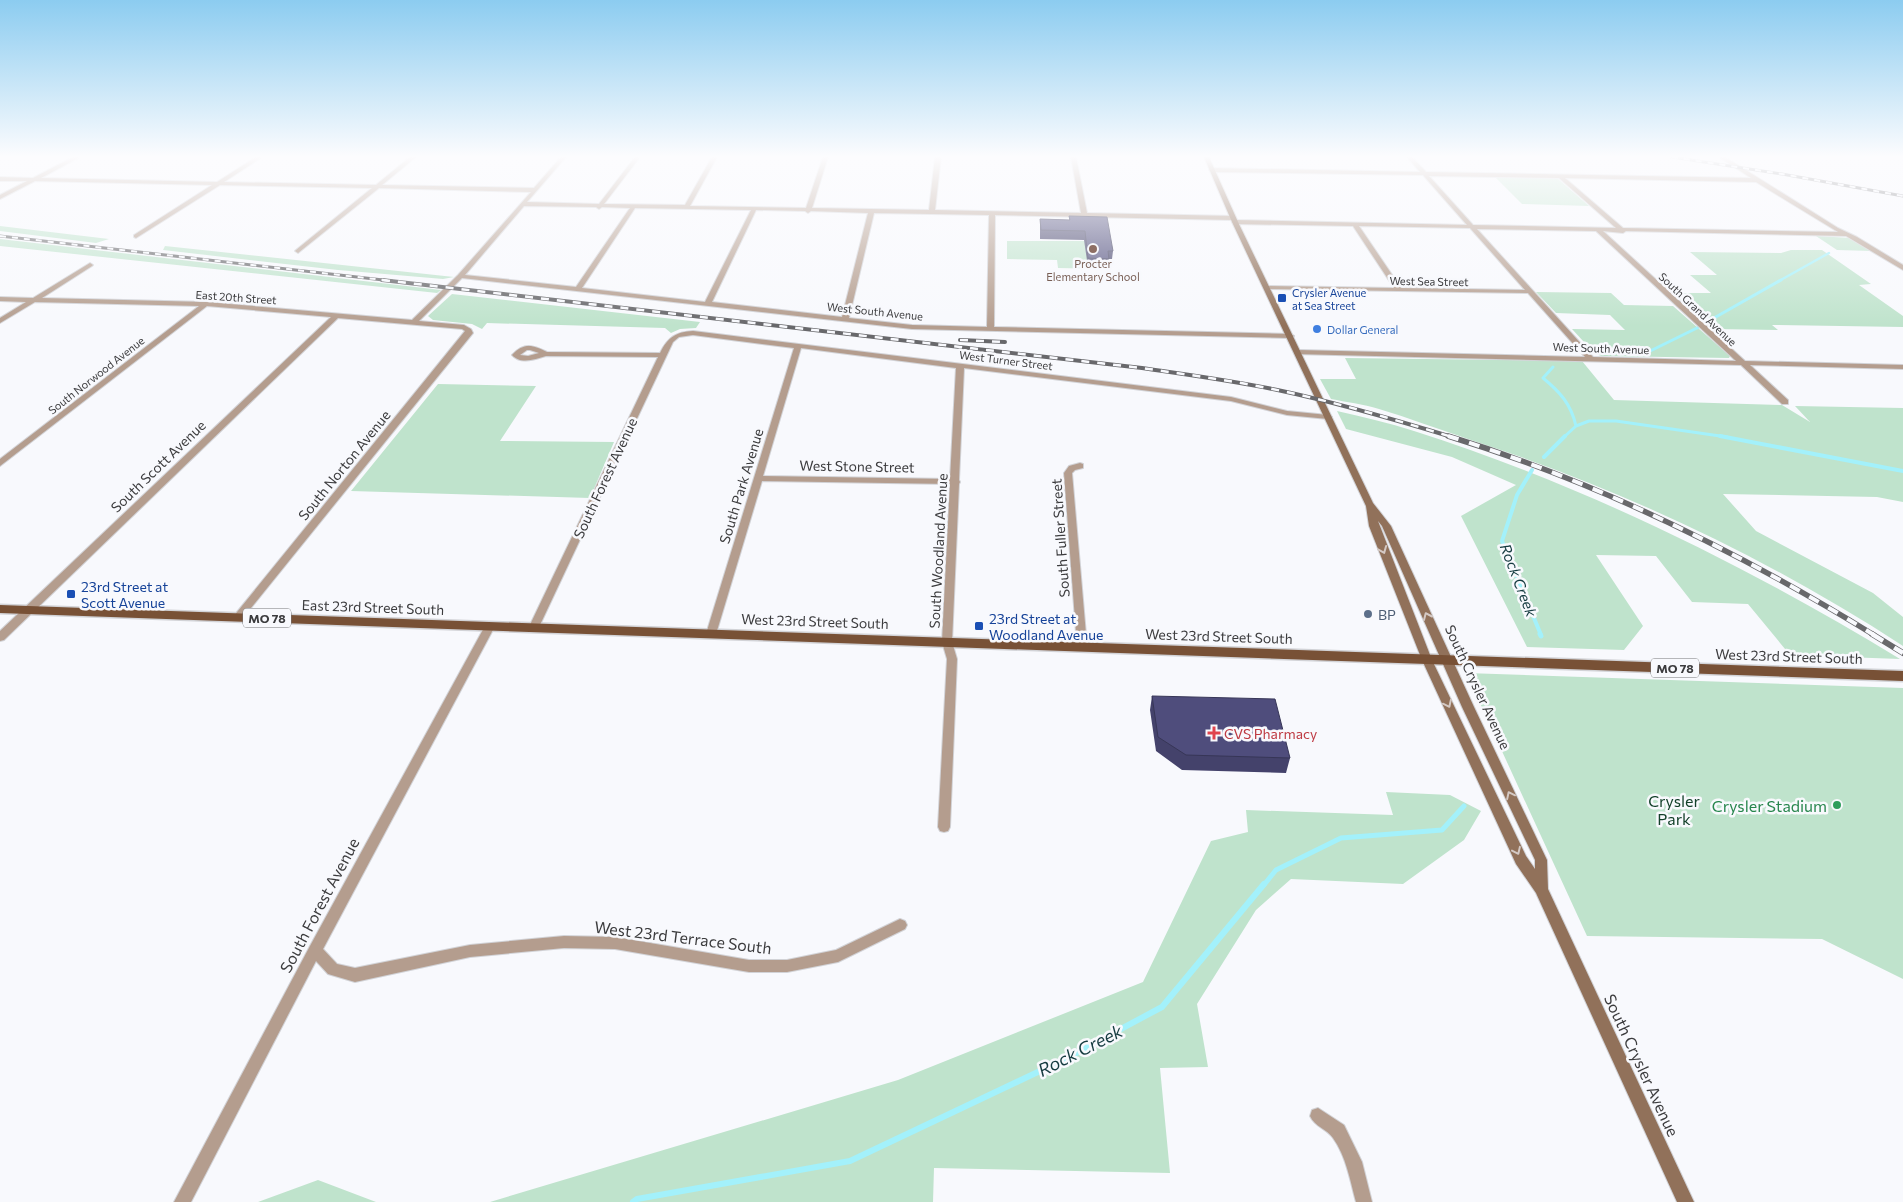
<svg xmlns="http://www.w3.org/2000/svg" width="1903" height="1202" viewBox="0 0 1903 1202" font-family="Commissioner,sans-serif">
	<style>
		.green { fill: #bfe3cc }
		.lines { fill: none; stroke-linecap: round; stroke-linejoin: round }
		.stream-far4 { stroke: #a3f1fb; stroke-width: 2.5 }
		.stream-far3 { stroke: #a3f1fb; stroke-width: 3 }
		.stream-far2 { stroke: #a3f1fb; stroke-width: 4 }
		.stream-far1 { stroke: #a3f1fb; stroke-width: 5 }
		.stream { stroke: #a3f1fb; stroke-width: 6 }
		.street-casing { stroke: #d2d3d7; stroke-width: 2 }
		.secondary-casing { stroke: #d2d3d7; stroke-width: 2 }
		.primary-casing { stroke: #d2d3d7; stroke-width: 3 }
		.street { fill: #b49d8e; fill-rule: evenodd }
		.secondary { fill: #91715a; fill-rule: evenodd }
		.primary { fill: #785136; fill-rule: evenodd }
		.rail-far3-casing { stroke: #68686b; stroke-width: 3 }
		.rail-far2-casing { stroke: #68686b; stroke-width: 4 }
		.rail-far1-casing { stroke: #68686b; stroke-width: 5.5 }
		.rail-casing { stroke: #68686b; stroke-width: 6 }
		.rail-far3 { stroke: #f8f9fd; stroke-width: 2; stroke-dasharray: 6; stroke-linecap: butt }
		.rail-far2 { stroke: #f8f9fd; stroke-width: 2.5; stroke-dasharray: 8; stroke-linecap: butt }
		.rail-far1 { stroke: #f8f9fd; stroke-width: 4; stroke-dasharray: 11; stroke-linecap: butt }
		.rail { stroke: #f8f9fd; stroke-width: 4.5; stroke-dasharray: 13; stroke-linecap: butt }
		.wall { fill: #44426b }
		.building { fill: #4f4d7c; stroke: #373657 }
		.oneway { stroke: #d4c9c4 }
		.education-dot { fill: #8d6e63; stroke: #f8f9fd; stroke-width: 2 }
		.transit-dot { fill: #1a4fb4; stroke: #f8f9fd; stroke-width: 2 }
		.shop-dot { fill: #3f7fe0; stroke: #f8f9fd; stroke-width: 2 }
		.service-dot { fill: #5c6f8a; stroke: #f8f9fd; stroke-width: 2 }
		.health-dot { fill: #e0444e; stroke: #f8f9fd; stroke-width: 2 }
		.leisure-dot { fill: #2e9e5b; stroke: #f8f9fd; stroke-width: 2 }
		.labels { text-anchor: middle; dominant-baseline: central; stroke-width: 5; stroke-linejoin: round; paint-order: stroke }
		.far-education-label { font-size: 11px; fill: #785e54; stroke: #f8f9fd }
		.far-street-label { font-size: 11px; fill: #3c3c3e; stroke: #f8f9fd }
		.far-transit-label { font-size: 11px; fill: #164399; stroke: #f8f9fd; text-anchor: start }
		.far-shop-label { font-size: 11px; fill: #366cbe; stroke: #f8f9fd; text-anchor: start }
		.shield { fill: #f8f9fd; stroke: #747577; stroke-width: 1 }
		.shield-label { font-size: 12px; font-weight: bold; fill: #3c3c3e }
		.street-label { font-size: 14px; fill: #3c3c3e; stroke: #f8f9fd }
		.transit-label { font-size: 14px; fill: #164399; stroke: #f8f9fd; text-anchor: start }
		.service-label { font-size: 14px; fill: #4e5e75; stroke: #f8f9fd; text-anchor: start }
		.health-label { font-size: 14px; fill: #be3a42; stroke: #f8f9fd; text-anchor: start }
		.water-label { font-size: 15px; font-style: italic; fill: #163c41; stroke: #f8f9fd }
		.near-park-label { font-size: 16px; fill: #13412a; stroke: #f8f9fd }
		.near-leisure-label { font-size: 16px; fill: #27864d; stroke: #f8f9fd; text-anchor: end }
		.near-street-label { font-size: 16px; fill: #3c3c3e; stroke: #f8f9fd }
		.near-water-label { font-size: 18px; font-style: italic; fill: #163c41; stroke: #f8f9fd }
	</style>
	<rect width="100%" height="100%" fill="#f8f9fd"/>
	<path class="green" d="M1495,177L1557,178L1589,206L1522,204Z
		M0,226L109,239L96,243L0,231Z
		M1816,236L1851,238L1872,251L1837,250Z
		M0,239L441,290L437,293L0,246Z
		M1007,241H1087L1107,269L1058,268L1057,260L1007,259Z
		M165,246L454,277L443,279L338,270L163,250Z
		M1791,250H1822L1871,284L1859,285L1903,316V327L1772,325L1778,330L1713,329L1673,293H1711L1690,275H1717L1690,252L1781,253Z
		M1536,292L1611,293L1624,305L1673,306L1730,356L1729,358L1602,356L1595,354L1572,329L1625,330L1610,315L1556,313Z
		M452,294L700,322L696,328L680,329L671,333L665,328L487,323L482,329L472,324L433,320L428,316Z
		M1345,358L1582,361L1614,400L1782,405L1810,422L1795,406L1903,408V502L1877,497L1723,494L1756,531L1873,593L1903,617V646C1768,558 1622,489 1468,439C1438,429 1409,418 1379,409C1363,404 1346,402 1331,399L1320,379H1356Z
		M438,384L536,386L500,441L614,442L590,498L351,491Z
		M1337,411C1363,417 1389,423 1414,431C1586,486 1747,566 1900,659L1790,655L1748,604L1692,602L1656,556L1596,555L1643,626L1624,650L1527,647L1461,516L1516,485L1452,457L1346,429Z
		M1466,673L1903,688V979L1822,939L1587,936Z
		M1386,792L1450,795L1481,811L1464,840L1403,884L1291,879L1256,910L1197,1004L1208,1067L1160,1068L1170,1173L934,1168L933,1202H490L898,1080L1143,982L1211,841L1248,832L1246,810L1393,815Z
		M318,1180L376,1202H258Z"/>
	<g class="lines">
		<path class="stream-far4" d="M1779,281L1829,253"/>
		<path class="stream-far3" d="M1714,318L1781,280
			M1644,354L1699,327
			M1553,367L1543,378C1560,392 1571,404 1576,426
			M1564,437L1576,426L1589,421H1616L1727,437"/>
		<path class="stream-far2" d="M1720,436L1903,471
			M1544,457L1565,436
			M1532,470L1517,495L1502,541L1541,635"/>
		<path class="stream-far1" d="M1540,634L1541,636
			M1263,886L1276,870L1341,838L1442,830L1464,806"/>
		<path class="stream" d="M633,1202L637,1199L850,1161L1061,1061L1162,1007L1264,884"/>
		<g class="street-casing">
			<path id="street" d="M73,157H80L41,178L217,182L256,157H262L224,182L376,185L410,157H416L382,185L534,188L561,157H566L527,202L599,204L635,157H640L604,204L685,205L712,157H717L690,206L806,208L823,157H828L812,208L929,210L935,157H941L935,210L1081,213L1071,157H1076L1087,213L1233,216L1236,218L1233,220L995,215L994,327L1290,334L1294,336L1290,338L912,329L462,278L419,321L464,325L471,329L473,333L242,619H234L233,617L465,331L462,329L338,318L4,640L0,641V631L331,317L207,306L0,466V459L199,306L35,302L0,323V318L26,302L0,301V297L33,298L90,263L93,265L92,266L42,298L206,302L412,320L458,275L531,192L379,188L298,253L295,251L296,250L372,188L220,185L136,238L134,237V235L212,185L35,181L0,199V195L27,181H0V177L33,178ZM524,206L596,207L599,209L602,207L630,208L576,287L465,275ZM635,208L751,210L705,302L582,288ZM756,210L805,211L808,213L811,211L868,213L842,317L712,302ZM874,213L989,215L987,327L912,325L849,318Z
				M1407,157H1412L1426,172L1751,178L1719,157H1725L1838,228L1857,237L1903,265V270L1846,236L1626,231L1623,233L1603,231L1745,361L1903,365V369L1750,365L1788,400V404H1782L1741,365L1295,354L1294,352L1298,350L1585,357L1528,293L1265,289V287L1267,286L1394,288L1353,226L1235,224L1232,222L1235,220L1467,225L1423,175L1212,172L1209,170L1212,168L1420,172ZM1429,176L1559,178L1616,228L1473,225ZM1565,178L1756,182L1838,232L1623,228ZM1359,226L1470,228L1525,290L1401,288ZM1477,229L1596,231L1736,361L1593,357Z
				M693,331L1231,397L1287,411L1328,415L1332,417L1328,419L1287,415L1231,401L964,368L959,480L960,482L959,484L952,642L957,659L950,827L948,831L944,832L940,831L938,827L947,659L942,642L950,484L762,481L716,634L711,638L706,634L794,348L693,335L679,337L673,342L539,627L534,630L529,627L658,357L546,356C535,359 521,365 512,355C524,342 533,345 547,352L660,353C668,337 676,332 693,331ZM801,348L956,368L950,479L763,476ZM527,350H530L539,353L528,356L520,355Z
				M1080,463L1083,464V468L1075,470L1072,473L1087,646L1082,650L1077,646L1064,473L1069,466Z
				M490,623L495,626L323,949L337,964L355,968L470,945L564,936L615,937L749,960H787L836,950L900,919L905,921L907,925L905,929L838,962L787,972H749L615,949L564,948L470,957L355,982L328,974L316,961L191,1202H174L310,946L485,626Z
				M1318,1108L1344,1125L1362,1162L1372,1202H1356C1350,1180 1346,1156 1333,1138C1327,1129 1315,1127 1310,1116L1312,1110Z"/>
		</g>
		<g class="secondary-casing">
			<path id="secondary" d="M1204,157H1209L1238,222L1373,503L1391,526L1474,707L1547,860L1548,889L1694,1202H1677L1536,893L1516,864L1422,660L1369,526L1366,506L1232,222ZM1378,521L1382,526L1462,707L1535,860V869L1526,856L1432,660Z"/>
		</g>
		<g class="primary-casing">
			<path id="primary" d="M0,605L1903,671V681L0,613Z"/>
		</g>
		<use href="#street" class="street"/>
		<use href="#secondary" class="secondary"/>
		<use href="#primary" class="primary"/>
		<g class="rail-far3-casing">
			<path id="rail-far3" d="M1672,157L1782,174L1903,196
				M0,236L392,281"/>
		</g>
		<g class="rail-far2-casing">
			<path id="rail-far2" d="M382,280L1142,368C1189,375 1236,381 1282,391C1339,403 1396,420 1452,437
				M960,340L1005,342"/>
		</g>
		<g class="rail-far1-casing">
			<path id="rail-far1" d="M1448,436C1598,482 1741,553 1874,635"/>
		</g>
		<g class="rail-casing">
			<path id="rail" d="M1872,634L1903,653"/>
		</g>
		<use href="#rail-far3" class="rail-far3"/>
		<use href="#rail-far2" class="rail-far2"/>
		<use href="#rail-far1" class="rail-far1"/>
		<use href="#rail" class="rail"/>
	</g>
	<path class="wall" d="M1069,216L1113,251L1112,259H1109L1108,267H1088L1084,240L1040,239V219L1069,220Z
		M1152,696L1290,758L1286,773L1182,770L1156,751L1150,710Z"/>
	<path class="building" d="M1069,216L1107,217L1113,251H1108L1109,259L1088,258L1085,231L1041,230L1040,219L1070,220Z
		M1152,696L1275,699L1290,758L1186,755L1158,737Z"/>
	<defs><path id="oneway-chevron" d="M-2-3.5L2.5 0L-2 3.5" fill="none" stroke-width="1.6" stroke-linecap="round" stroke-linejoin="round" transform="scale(1.25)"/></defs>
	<g class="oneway">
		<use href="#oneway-chevron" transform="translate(1383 550) rotate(68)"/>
		<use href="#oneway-chevron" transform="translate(1427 616) rotate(-114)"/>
		<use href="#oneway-chevron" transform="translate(1448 704) rotate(64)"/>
		<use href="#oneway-chevron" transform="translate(1510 795) rotate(-116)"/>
		<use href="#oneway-chevron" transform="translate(1517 851) rotate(65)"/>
	</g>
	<linearGradient id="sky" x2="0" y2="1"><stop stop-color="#8cccf0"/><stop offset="0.48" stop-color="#fcfcfe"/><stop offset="1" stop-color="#fcfcfe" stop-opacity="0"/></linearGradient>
	<rect width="1903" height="326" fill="url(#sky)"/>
	<circle class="education-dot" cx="1093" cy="249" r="5"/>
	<g class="transit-dot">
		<rect x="1277" y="293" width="10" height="10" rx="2.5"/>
		<rect x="66" y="589" width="10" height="10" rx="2.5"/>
		<rect x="974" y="621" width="10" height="10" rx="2.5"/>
	</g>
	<circle class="shop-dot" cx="1317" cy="329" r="5"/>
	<circle class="service-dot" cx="1368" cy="614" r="5"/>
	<path class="health-dot" d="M1211.5 725.5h5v5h5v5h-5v5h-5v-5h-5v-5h5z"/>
	<circle class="leisure-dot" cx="1837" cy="805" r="5"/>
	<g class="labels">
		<g class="far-education-label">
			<text x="1093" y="263">Procter<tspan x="1093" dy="13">Elementary School</tspan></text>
		</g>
		<g class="far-street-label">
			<text transform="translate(1429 281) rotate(1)">West Sea Street</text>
			<text transform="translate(236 297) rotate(4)">East 20th Street</text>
			<text transform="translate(1698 309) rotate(43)">South Grand Avenue</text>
			<text transform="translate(875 311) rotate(6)">West South Avenue</text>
			<text transform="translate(1601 348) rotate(2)">West South Avenue</text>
			<text transform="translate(1006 360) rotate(7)">West Turner Street</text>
			<text transform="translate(96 375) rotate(-38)">South Norwood Avenue</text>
		</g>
		<g class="far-transit-label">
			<text x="1292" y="292">Crysler Avenue<tspan x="1292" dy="13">at Sea Street</tspan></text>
		</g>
		<g class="far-shop-label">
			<text x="1327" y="329">Dollar General</text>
		</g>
		<g class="shield">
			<rect x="243" y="608.5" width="48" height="19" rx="4"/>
			<rect x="1651" y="658.5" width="48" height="19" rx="4"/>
		</g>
		<g class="shield-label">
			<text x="267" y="618">MO 78</text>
			<text x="1675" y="668">MO 78</text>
		</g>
		<g class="street-label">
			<text transform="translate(344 465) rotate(-51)">South Norton Avenue</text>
			<text transform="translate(158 466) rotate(-44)">South Scott Avenue</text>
			<text transform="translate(857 466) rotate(1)">West Stone Street</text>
			<text transform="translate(605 478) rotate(-65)">South Forest Avenue</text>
			<text transform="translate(741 486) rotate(-73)">South Park Avenue</text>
			<text transform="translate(1060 538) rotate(-94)">South Fuller Street</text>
			<text transform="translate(938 551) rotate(-87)">South Woodland Avenue</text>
			<text transform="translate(373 607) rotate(2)">East 23rd Street South</text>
			<text transform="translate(815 621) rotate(2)">West 23rd Street South</text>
			<text transform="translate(1219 636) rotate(2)">West 23rd Street South</text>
			<text transform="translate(1789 656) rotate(2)">West 23rd Street South</text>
			<text transform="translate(1478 687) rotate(65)">South Crysler Avenue</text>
		</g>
		<g class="transit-label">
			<text x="81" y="586">23rd Street at<tspan x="81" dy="16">Scott Avenue</tspan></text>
			<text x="989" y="618">23rd Street at<tspan x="989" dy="16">Woodland Avenue</tspan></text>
		</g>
		<g class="service-label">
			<text x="1378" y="614">BP</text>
		</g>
		<g class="health-label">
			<text x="1224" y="733">CVS Pharmacy</text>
		</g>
		<g class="water-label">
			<text transform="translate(1519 580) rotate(69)">Rock Creek</text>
		</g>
		<g class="near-park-label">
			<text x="1674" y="800">Crysler<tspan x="1674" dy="18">Park</tspan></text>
		</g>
		<g class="near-leisure-label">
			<text x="1827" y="805">Crysler Stadium</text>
		</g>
		<g class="near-street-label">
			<text transform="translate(319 905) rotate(-62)">South Forest Avenue</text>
			<text transform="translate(683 937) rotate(7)">West 23rd Terrace South</text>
			<text transform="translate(1642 1065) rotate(65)">South Crysler Avenue</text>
		</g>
		<g class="near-water-label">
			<text transform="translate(1080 1050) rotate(-27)">Rock Creek</text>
		</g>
	</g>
</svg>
